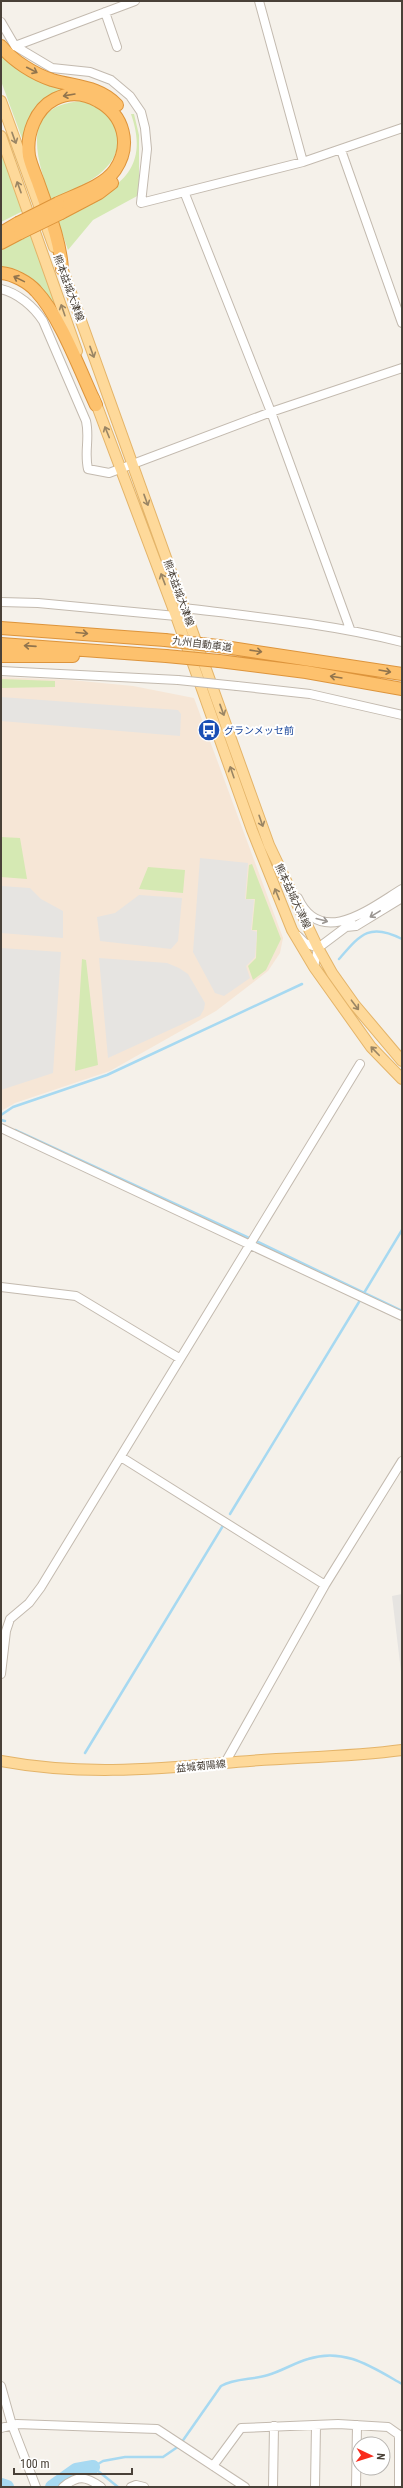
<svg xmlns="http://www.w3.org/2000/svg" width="403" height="2488" viewBox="0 0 403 2488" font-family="'Roboto Condensed','Noto Sans JP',sans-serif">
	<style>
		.commercial { fill: #f6e6d6 }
		.green { fill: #d5e9b3 }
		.parking { fill: #e6e4e1 }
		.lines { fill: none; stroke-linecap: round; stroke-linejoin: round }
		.stream { stroke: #a7d9f1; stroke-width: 2.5 }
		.river { stroke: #a7d9f1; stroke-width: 14 }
		.minor-casing { stroke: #c3baaf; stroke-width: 10 }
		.major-casing { stroke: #e4b469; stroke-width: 12 }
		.highway-casing { stroke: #dd943b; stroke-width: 14 }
		.minor { stroke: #fff; stroke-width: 8 }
		.major { stroke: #fed99a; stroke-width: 10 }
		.highway { stroke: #fdc16d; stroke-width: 12 }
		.minor-bridge-casing { stroke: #c3baaf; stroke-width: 10; stroke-linecap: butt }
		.highway-bridge-casing { stroke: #dd943b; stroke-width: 14; stroke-linecap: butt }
		.minor-bridge { stroke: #fff; stroke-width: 8 }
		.highway-bridge { stroke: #fdc16d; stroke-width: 12 }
		.oneway { stroke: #91744d }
		.oneway2 { stroke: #9a8564 }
		.oneway3 { stroke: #9b9692 }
		.labels { text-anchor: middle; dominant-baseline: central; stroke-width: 4; stroke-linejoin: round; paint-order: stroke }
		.street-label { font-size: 10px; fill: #494138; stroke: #fff }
		.transit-label { font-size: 10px; fill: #164399; stroke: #fff; text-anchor: start }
	</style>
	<rect width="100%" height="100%" fill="#f5f1ea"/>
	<path class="commercial" d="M1,677L71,680L133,686L194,698L283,938L280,953L268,971L216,1011L110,1071L15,1103L1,1111Z"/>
	<path class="green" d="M1,52L84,90C54,101 26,102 25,140L23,141L1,81Z
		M81,101C97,105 109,112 115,128C130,168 78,188 51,200C37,160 18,106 81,101Z
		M131,114H134L139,135V195L93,220L68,250L57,218C104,193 154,180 131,114Z
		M1,145L25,210L1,222Z
		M31,228L63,318L36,287L1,268V243Z
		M1,679L55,681V687L1,688Z
		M1,837L20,838L27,879L1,877Z
		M252,864L281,939L266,970L253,980L248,966L256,958L257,930H252L255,899H246L249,865Z
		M148,867L185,870L183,893L139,889Z
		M82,959L86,960L98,1065L75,1071Z"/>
	<path class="parking" d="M1,697L178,710L181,714L180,736L1,721Z
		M200,858L248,863L245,899L254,900L251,930L257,932L255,957L246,966L250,978L224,996L215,993L193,952Z
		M1,886L30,888L41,899L63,911V938L1,933Z
		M139,895L182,898L178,941L171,949L100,941L97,917L115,913Z
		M1,948L61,952L53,1073L1,1090Z
		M99,958L167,963L179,968L188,974L205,1003L204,1009L200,1016L108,1058Z
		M402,1594V1680L392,1596Z"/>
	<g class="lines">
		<path class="stream" d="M339,959C360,935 369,922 402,939
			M1,1115L13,1107L107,1075L302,984
			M1,1120L5,1121
			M15,1130L249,1238
			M258,1242L402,1311
			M364,1293L402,1230
			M230,1514L359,1302
			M85,1753L224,1524
			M118,2487L93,2467L103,2461L125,2457H163L179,2446L221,2386C235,2378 253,2380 268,2375C282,2371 294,2363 308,2359C344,2347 372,2367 402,2384"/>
		<path class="river" d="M1,2485L7,2487
			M52,2487L76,2470L93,2467"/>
		<g class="minor-casing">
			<path id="minor" d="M259,1L303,162
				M105,12L117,47
				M1,22L15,46L52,68L90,72L111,80L130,96L141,112L145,128L147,149L141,203L303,162L402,128
				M15,46L135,1
				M341,150L402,323
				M185,194L271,412L350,629
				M1,289C18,293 34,307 43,321L86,421C90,438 84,452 88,469L109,473L271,412L402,368
				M1,602L38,603L176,616
				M184,608C258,617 330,624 402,642
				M1,671L178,680
				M237,686L310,694L402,715
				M298,898C321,949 372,907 402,889
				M346,927L356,926L402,898
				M298,936L305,943L318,948
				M314,967L318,948L346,927L352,919
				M1,1128L402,1316
				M1,1287L76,1296L179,1358
				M121,1457L325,1585
				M1,1674L6,1631L10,1619L29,1603L41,1587L360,1064
				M225,1763L325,1585L402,1461
				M1,2386L12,2425L36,2487
				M1,2428L17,2424L157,2429L245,2487
				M213,2466L241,2428L338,2424L388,2427L402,2437
				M63,2487C78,2475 86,2476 101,2487
				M131,2487L136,2485L144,2487
				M273,2487L274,2426
				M315,2487L316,2425
				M356,2487L357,2425
				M399,2487V2435"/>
		</g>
		<g class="major-casing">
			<path id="major" d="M1,101L54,247
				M1,136L77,351
				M60,262L269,845L318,948L332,973L354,1004L402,1061
				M94,398L176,616L252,830L292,930L314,967L371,1047L402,1079
				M1,1761C76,1775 149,1770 224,1763C283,1757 343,1758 402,1750"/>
		</g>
		<g class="highway-casing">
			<path id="highway" d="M1,46C13,61 34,74 52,80C76,87 99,86 117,105
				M58,203C75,195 104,186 115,170C132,145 124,115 98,101C84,93 69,92 55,99C35,109 26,135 29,156C31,165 35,174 38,182C48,211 60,239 62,269
				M61,213L99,193L112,183
				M1,233L18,223
				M1,243L20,233
				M1,273C13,274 28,282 36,291C60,316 81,373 96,405
				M1,628L165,640
				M1,644L166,656
				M218,646L402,674
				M1,656H73
				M219,661L306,672L402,689"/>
		</g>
		<use href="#minor" class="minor"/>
		<use href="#major" class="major"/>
		<use href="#highway" class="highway"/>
		<g class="minor-bridge-casing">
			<path id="minor-bridge" d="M178,680L237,686"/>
		</g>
		<g class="highway-bridge-casing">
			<path id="highway-bridge" d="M18,223L58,203
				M20,233L61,213
				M165,640L218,646
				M166,656L219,661"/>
		</g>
		<use href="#minor-bridge" class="minor-bridge"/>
		<use href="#highway-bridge" class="highway-bridge"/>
	</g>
	<defs><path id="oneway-shaft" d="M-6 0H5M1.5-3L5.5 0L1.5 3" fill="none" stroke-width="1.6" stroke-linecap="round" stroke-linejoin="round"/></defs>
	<g class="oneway">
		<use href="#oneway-shaft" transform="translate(32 70) rotate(27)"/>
		<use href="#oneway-shaft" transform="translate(69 95) rotate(170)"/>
		<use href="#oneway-shaft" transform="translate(19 279) rotate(-154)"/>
		<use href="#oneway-shaft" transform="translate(82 633) rotate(5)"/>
		<use href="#oneway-shaft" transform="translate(30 646) rotate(-176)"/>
		<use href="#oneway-shaft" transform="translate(256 651) rotate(8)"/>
		<use href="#oneway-shaft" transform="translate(385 671) rotate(10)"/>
		<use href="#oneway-shaft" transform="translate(336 677) rotate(-171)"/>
	</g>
	<g class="oneway2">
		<use href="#oneway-shaft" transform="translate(14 138) rotate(70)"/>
		<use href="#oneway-shaft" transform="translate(19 187) rotate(-110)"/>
		<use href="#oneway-shaft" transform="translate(63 310) rotate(-109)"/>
		<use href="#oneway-shaft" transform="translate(92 352) rotate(70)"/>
		<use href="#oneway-shaft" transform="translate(107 432) rotate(-112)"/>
		<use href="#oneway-shaft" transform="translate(146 500) rotate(70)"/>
		<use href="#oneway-shaft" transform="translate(163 579) rotate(-111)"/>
		<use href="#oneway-shaft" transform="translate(222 710) rotate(70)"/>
		<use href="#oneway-shaft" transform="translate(232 772) rotate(-109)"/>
		<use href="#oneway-shaft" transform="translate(261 821) rotate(71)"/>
		<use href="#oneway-shaft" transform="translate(277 894) rotate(-112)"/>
		<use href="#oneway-shaft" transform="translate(355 1005) rotate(53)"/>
		<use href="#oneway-shaft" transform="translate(375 1051) rotate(-134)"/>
	</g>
	<g class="oneway3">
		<use href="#oneway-shaft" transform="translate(375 914) rotate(149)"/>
		<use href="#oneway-shaft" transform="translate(322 920) rotate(15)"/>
	</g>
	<defs>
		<g id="bus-disc" transform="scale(1.15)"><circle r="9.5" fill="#1a4fb4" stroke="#fff"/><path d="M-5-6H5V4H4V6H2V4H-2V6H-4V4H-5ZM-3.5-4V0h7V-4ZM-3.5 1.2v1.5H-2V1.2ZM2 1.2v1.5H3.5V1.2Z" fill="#fff"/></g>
	</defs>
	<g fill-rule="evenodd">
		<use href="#bus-disc" x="209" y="730"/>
	</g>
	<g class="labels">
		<g class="street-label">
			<text transform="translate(69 288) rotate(70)">熊本益城大津線</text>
			<text transform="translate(179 593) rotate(70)">熊本益城大津線</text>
			<text transform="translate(202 644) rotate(7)">九州自動車道</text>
			<text transform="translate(293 896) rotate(65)">熊本益城大津線</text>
			<text transform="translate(201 1766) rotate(-6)">益城菊陽線</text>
		</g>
		<g class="transit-label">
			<text x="224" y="730">グランメッセ前</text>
		</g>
	</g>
	<rect width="403" height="2488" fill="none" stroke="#494138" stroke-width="4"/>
	<g transform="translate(371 2456) rotate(94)"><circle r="19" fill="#ffffff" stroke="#b6b3af"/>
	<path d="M0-3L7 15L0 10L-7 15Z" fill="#f92b1d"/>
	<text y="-6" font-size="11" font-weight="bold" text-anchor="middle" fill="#494138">N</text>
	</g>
	<path d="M14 2468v6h118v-6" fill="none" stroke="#494138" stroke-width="2"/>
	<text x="20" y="2468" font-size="12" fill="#494138" stroke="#ffffff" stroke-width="3" paint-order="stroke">100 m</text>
</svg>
